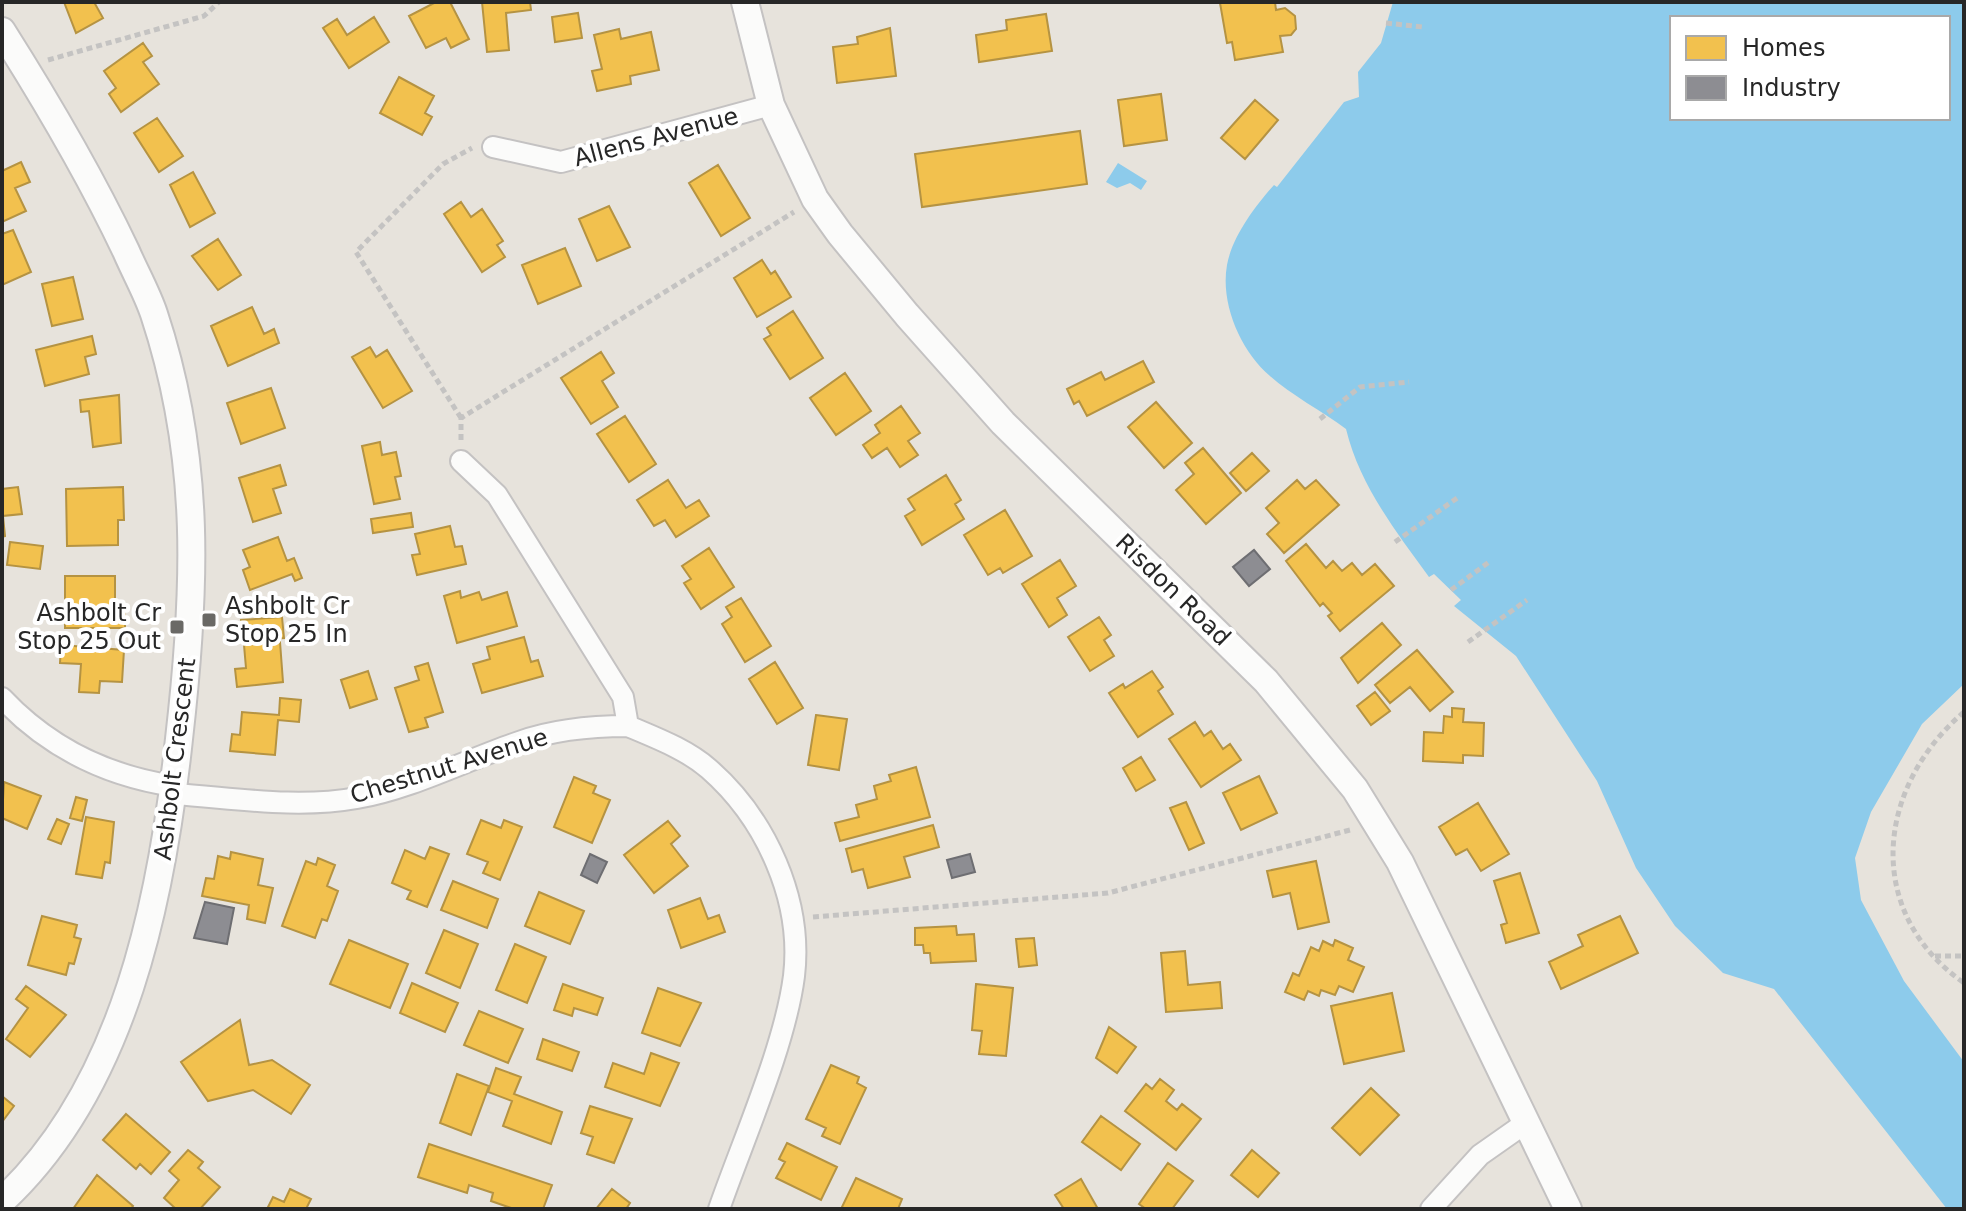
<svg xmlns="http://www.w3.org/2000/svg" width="1966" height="1211" viewBox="0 0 1966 1211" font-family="'DejaVu Sans',sans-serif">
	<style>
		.water { fill: #8dcbeb; fill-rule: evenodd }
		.homes { fill: #f2c14e; stroke: #b59342; stroke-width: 2 }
		.industry { fill: #8d8d92; stroke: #6e6e72; stroke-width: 2 }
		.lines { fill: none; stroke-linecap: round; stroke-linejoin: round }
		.minor-casing { stroke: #c4c2c2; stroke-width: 24 }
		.tertiary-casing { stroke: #c4c2c2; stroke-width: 30 }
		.path { stroke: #c4c3c2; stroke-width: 5; stroke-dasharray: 6 4; stroke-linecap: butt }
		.minor { stroke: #fbfbfa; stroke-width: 20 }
		.tertiary { stroke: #fbfbfa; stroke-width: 26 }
		.poi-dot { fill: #6a6966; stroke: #fff; stroke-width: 3 }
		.labels { text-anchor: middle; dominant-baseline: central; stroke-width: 8; stroke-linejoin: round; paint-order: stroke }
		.street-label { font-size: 24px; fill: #272727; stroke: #fff }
		.poi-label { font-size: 24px; fill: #272727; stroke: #fff; text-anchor: start }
	</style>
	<rect width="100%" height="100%" fill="#e7e3dc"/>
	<path class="water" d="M1393,2H1964V684L1922,724L1871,812L1855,858L1861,900L1904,981L1964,1062V1209H1947L1774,989L1723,973L1675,926L1636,868L1597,781L1516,656L1454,606L1461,600L1434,574L1429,577C1395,530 1360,486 1346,429C1322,411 1291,395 1270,376C1241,351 1220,304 1227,265C1232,237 1255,206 1274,185L1277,187L1344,102L1359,97L1358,72L1381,43ZM1672,18H1948V118H1672Z
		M1118,163L1147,181L1141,190L1130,183L1117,188L1106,182Z"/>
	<path class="homes" d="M64,2H94L103,18L76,33Z
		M436,2H450L469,39L451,48L446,38L426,48L409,16Z
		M482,2H530L531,10L506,13L509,50L487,52Z
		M1275,2L1276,10L1285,8L1295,16L1296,29L1291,35L1280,36L1283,52L1235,60L1232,42L1227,43L1220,3Z
		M578,13L582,38L555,42L552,17Z
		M1046,14L1052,51L979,62L976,35L1007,30L1006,20Z
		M374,17L389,42L349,68L323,28L337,19L347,35Z
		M890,28L896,76L837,83L833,47L858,44L857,37Z
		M619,29L621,39L651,32L659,70L630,76L631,84L597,91L592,71L602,69L594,35Z
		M143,43L152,56L143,62L159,84L121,112L109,94L116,88L104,71Z
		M399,77L434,96L425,113L432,117L422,135L380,113Z
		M1161,94L1167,140L1124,146L1118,100Z
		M1255,100L1278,120L1245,159L1221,138Z
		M157,118L183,156L159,172L134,133Z
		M1080,131L1087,184L922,207L915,154Z
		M21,162L30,182L15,188L26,211L2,222V171Z
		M718,165L750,218L721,236L689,183Z
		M193,172L215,213L190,227L170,185Z
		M461,202L471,217L482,209L503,241L497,245L505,257L482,272L444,214Z
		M609,206L630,247L597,261L579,219Z
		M13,230L31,272L2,285V234Z
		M218,239L241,275L218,290L192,256Z
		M565,248L581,286L538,304L522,265Z
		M762,260L771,274L775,271L791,297L757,317L734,278Z
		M73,277L83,319L52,326L42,284Z
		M252,307L264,334L274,329L279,343L228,366L211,326Z
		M793,311L823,358L790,379L764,339L771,335L767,328Z
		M92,336L96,354L85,357L89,374L45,386L36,350Z
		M370,347L376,357L387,350L412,391L383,408L352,357Z
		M601,352L614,373L602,381L618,407L591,424L561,378Z
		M1143,361L1154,382L1087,416L1079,401L1074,404L1067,389L1101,372L1105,380Z
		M845,373L871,411L836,435L810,398Z
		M271,388L285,428L241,444L227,403Z
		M119,395L121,443L93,447L89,411L81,412L80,400Z
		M1156,402L1192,443L1164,468L1128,427Z
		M901,406L920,433L908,441L918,455L900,467L887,448L872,458L863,445L880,433L875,425Z
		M625,416L656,464L629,482L597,434Z
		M380,442L382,455L396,452L401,476L395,477L400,499L374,504L362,446Z
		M1203,448L1241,493L1206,524L1176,490L1194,474L1185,463Z
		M1252,453L1269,471L1246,491L1230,473Z
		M280,465L286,485L273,489L281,513L253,522L239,478Z
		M946,475L961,500L955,504L964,519L922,545L905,516L915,510L908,499Z
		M668,480L686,508L699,500L709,516L676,537L665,520L654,526L637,500Z
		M1297,480L1305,489L1316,480L1339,505L1284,553L1267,534L1279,523L1266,508Z
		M18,487L22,514L3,516L5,536L2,537V489Z
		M123,487L124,520H118V545L67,546L66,489Z
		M1005,510L1032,556L1003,573L1000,568L988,575L964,535Z
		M411,513L413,527L373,533L371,519Z
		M450,526L455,547L462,546L466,564L417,575L412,555L420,554L415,534Z
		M278,537L287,561L294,558L302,578L295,581L292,574L250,590L243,570L250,567L243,550Z
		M10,542L43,546L40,569L7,565Z
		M1306,544L1326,568L1333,561L1342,571L1352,563L1362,575L1375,564L1394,586L1340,631L1328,616L1332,613L1323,603L1320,606L1286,561Z
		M709,548L734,587L701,609L684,583L691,579L682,566Z
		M1060,560L1076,586L1057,598L1067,615L1049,627L1022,584Z
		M65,576H115V610H125V628H65Z
		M460,591L461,598L479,592L482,600L507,592L517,626L457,643L444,596Z
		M741,598L771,646L745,662L722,624L732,617L726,607Z
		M282,617L284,638L243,641L241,620Z
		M1099,617L1111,635L1104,640L1114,656L1090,671L1068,637Z
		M1382,623L1401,645L1358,683L1341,658Z
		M524,637L531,662L538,660L543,676L482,693L473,664L490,659L487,647Z
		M280,642L283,682L237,687L235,669L246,668L244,645Z
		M61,645L124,650L122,682L100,681L99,693L79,692L81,664L60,663Z
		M1417,650L1453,692L1430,711L1410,687L1390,703L1375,685Z
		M775,662L803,708L777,724L749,679Z
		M428,663L443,712L425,718L428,727L409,732L395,688L419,680L415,667Z
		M368,671L377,699L350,708L341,680Z
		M1152,671L1163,687L1158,691L1173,714L1138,737L1109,693L1123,684L1125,688Z
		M1375,692L1390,711L1371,725L1357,706Z
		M280,698L301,700L299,722L278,720L275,755L230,751L232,734L240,735L242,712L279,715Z
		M1452,708L1464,709L1463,722L1484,723L1483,756L1463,755V763L1423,761L1424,732L1443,733L1444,716L1452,717Z
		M816,715L847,719L839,770L808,765Z
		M1195,722L1204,736L1211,731L1223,749L1230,744L1241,760L1201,787L1169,739Z
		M1141,757L1155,780L1136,791L1123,768Z
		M916,767L930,817L840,841L835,823L859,817L856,805L877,799L874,786L891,781L889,775Z
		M1259,776L1277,813L1241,830L1223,793Z
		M574,777L596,786L593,793L610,800L592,843L554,827Z
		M4,782L41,796L27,829L2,818Z
		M76,797L87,800L82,821L70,818Z
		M1186,802L1204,843L1189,850L1170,808Z
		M1478,803L1509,854L1481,871L1467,849L1456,855L1439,827Z
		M86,817L114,822L110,863L105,862L102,878L76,874Z
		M57,819L69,824L61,844L48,839Z
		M481,820L501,828L504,820L522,827L500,880L483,873L488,862L467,854Z
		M668,821L680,836L671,844L688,866L654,893L624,855Z
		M933,825L939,847L904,857L910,877L868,888L863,869L852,872L846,849Z
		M430,847L449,854L427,907L407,899L411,891L392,883L405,850L425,859Z
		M231,852L263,859L258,885L273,888L265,923L247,919L249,905L202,896L206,878L214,879L218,856L230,859Z
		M318,858L335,865L327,886L338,891L327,921L322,919L315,938L282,926L306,861L316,865Z
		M1316,861L1329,922L1298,929L1290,893L1273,897L1267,871Z
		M1520,873L1539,933L1506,943L1501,925L1507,923L1494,881Z
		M453,881L498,899L487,928L441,910Z
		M539,892L584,911L570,944L525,926Z
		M700,898L708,919L719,915L725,932L681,948L668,910Z
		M42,916L77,925L74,937L81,939L74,964L69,963L66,975L28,965Z
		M1620,916L1638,953L1561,989L1549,962L1583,946L1578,935Z
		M956,926L957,935L974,934L976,961L931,963L930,953H924L923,945H915V928Z
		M444,930L478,944L460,988L426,973Z
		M1034,938L1037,965L1019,967L1016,939Z
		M349,940L408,964L390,1008L330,984Z
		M1335,940L1353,948L1348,960L1364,967L1353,992L1339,986L1335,995L1321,990L1319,996L1308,991L1304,1000L1285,992L1293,973L1299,976L1311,947L1319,951L1323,941L1333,946Z
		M515,944L546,957L527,1003L496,990Z
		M1185,951L1188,985L1220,982L1222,1008L1166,1012L1161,953Z
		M412,983L458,1003L445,1032L400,1013Z
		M563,984L603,998L597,1015L574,1008L572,1016L554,1010Z
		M976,984L1013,988L1006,1056L979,1054L982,1031L972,1030Z
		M26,986L66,1015L30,1057L6,1039L28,1008L16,999Z
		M658,988L701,1003L680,1046L642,1033Z
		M1392,993L1404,1051L1344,1064L1331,1006Z
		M479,1011L523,1029L508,1063L464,1045Z
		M240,1020L249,1065L272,1060L310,1085L291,1114L253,1090L208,1101L181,1062Z
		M1109,1027L1136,1047L1117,1073L1096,1058Z
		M543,1039L579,1052L572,1071L537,1059Z
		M651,1053L679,1063L660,1106L605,1087L613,1063L644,1074Z
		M831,1065L859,1077L857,1083L866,1088L840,1144L822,1136L826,1128L806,1119Z
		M496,1068L521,1077L514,1094L562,1112L551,1144L503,1126L512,1101L488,1092Z
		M457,1074L489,1086L471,1135L440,1123Z
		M1160,1079L1174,1090L1166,1101L1177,1110L1182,1104L1201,1119L1176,1150L1125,1111L1146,1084L1152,1089Z
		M1371,1088L1399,1115L1360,1155L1332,1128Z
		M2,1096L14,1106L2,1122Z
		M590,1106L632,1119L614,1163L587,1154L593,1137L581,1133Z
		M126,1114L170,1152L151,1174L140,1164L136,1169L103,1140Z
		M1101,1116L1140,1144L1121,1170L1082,1142Z
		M787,1143L837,1167L821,1200L776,1178L785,1162L779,1159Z
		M429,1144L552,1185L543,1209H514L491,1201L493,1193L469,1185L467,1193L418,1177Z
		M188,1150L203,1162L198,1168L220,1187L200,1209H176L164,1198L179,1180L169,1171Z
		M1252,1150L1279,1173L1258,1197L1231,1175Z
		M1168,1163L1193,1181L1172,1209H1146L1139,1204Z
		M97,1175L133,1206L131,1209H73Z
		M856,1178L902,1199L898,1209H841Z
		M1081,1179L1098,1209H1064L1055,1195Z
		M290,1189L311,1199L306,1209H267L273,1197L284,1202Z
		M612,1189L630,1203L626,1209H596Z"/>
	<path class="industry" d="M1254,550L1270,569L1249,586L1233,567Z
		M590,854L607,862L597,883L581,875Z
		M970,854L975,872L952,878L947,860Z
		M205,902L234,908L227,944L194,938Z"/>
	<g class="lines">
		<g class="minor-casing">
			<path id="minor" d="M493,147L561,162L771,105
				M461,461L497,495L623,697L628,726C656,738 686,749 709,769C766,819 803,900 794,976C785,1046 743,1140 719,1209
				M2,698C49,748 107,776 174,786
				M174,794C235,798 296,809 357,798C413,788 466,760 519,742C555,729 591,726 628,726
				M1431,1209L1480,1155L1527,1122"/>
		</g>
		<g class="tertiary-casing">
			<path id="tertiary" d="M745,2L771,105L815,199L840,234L907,315L1003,423L1266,681L1355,789L1400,862L1568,1209
				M2,31C47,102 90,175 126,251C135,272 147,293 154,314C202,459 196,591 179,739C162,898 125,1087 2,1201"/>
		</g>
		<path class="path" d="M1386,23L1423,27
			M48,60L204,16L219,2
			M461,418L356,252L443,164L472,148
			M1320,419L1360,387L1409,382
			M461,440V418L794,212
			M1395,542L1460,496
			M1451,590L1489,562
			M1468,642L1527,600
			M1964,712C1876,787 1863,912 1964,983
			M813,917L1108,893L1350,830
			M1935,956H1964"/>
		<use href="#minor" class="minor"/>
		<use href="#tertiary" class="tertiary"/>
	</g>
	<g class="poi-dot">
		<rect x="201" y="612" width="16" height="16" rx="4"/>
		<rect x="169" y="619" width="16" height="16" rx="4"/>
	</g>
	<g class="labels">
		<g class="street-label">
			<text transform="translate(656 137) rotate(-15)">Allens Avenue</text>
			<text transform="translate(1173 590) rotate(44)">Risdon Road</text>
			<text transform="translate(175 759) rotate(-83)">Ashbolt Crescent</text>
			<text transform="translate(449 766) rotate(-17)">Chestnut Avenue</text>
		</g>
		<g class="poi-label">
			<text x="225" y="606">Ashbolt Cr<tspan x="225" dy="28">Stop 25 In</tspan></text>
			<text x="161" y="613" text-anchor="end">Ashbolt Cr<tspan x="161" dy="28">Stop 25 Out</tspan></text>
		</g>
	</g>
	<rect width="1966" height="1211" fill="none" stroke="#272727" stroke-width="8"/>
	<rect x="1670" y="16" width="280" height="104" fill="#ffffff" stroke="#a9a9a9" stroke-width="2"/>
	<rect x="1686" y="36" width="40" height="24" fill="#f2c14e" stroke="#a9a9a9" stroke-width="2"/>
	<text x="1742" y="56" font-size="24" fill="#272727">Homes</text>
	<rect x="1686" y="76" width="40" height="24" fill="#8d8d92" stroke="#a9a9a9" stroke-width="2"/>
	<text x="1742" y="96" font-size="24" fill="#272727">Industry</text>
</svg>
